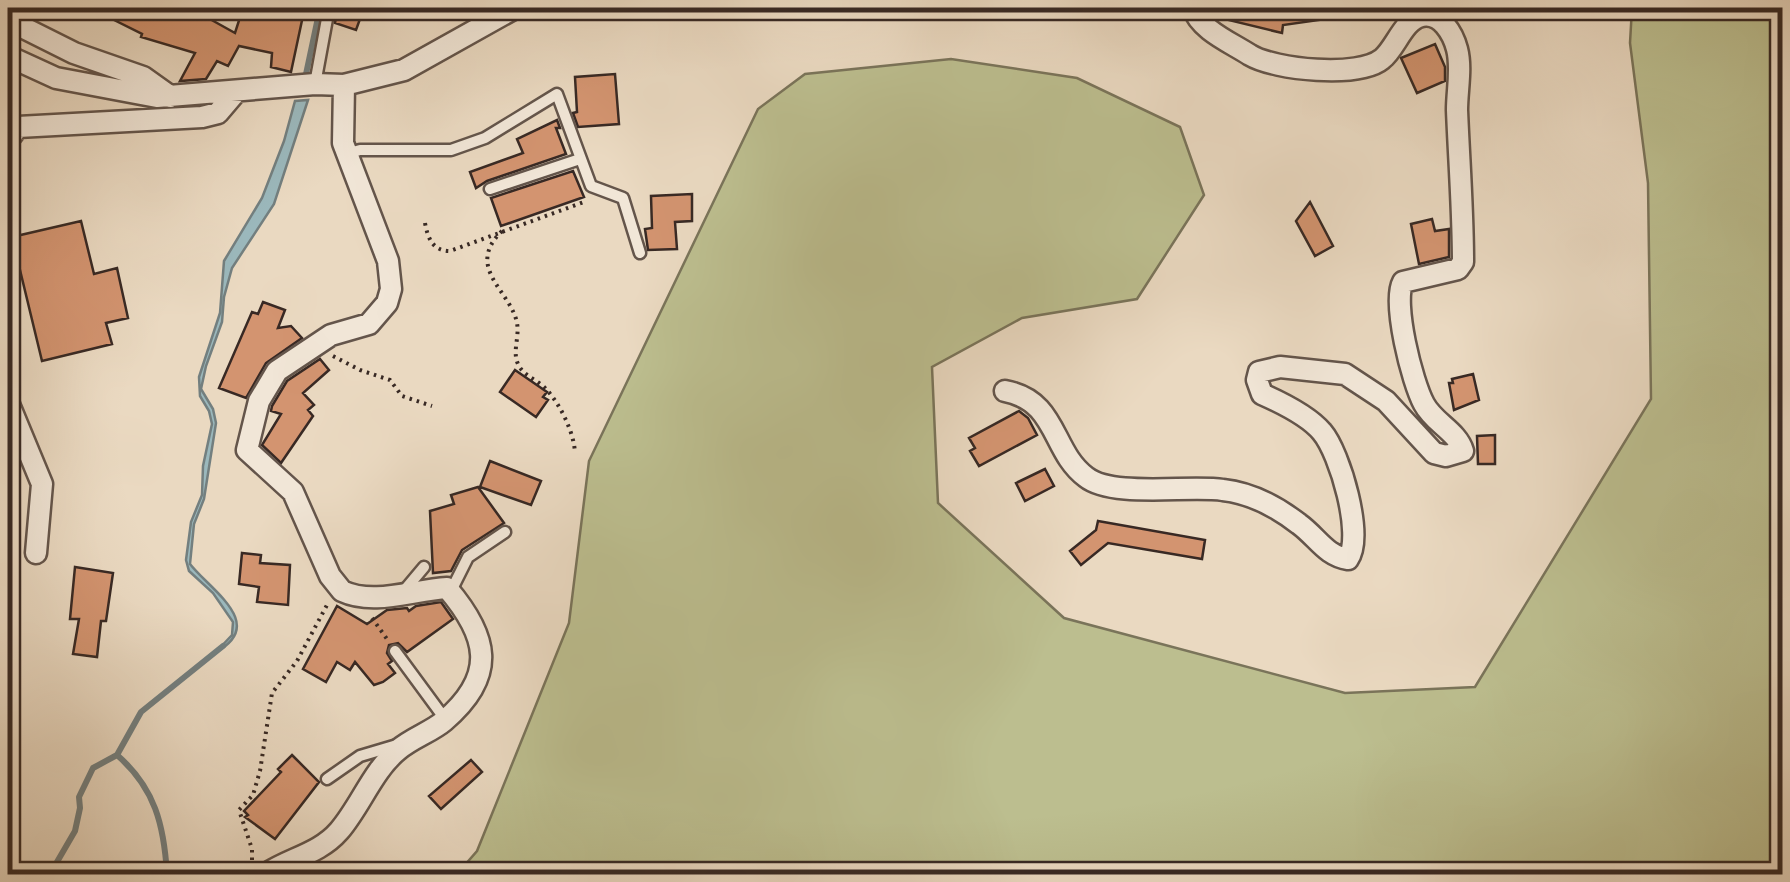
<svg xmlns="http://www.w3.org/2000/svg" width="1790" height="882" viewBox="0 0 1790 882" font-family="'Old Standard TT',serif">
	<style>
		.green { fill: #bcbe8f; stroke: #7a745a; stroke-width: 2.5 }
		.water { fill: #9bb8bc; stroke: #737f7f; stroke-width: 2.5 }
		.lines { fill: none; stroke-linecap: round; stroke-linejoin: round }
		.stream { stroke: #737f7f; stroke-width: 6 }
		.building { fill: #d39470; stroke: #382924; stroke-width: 2.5 }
		.service-casing { stroke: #64554b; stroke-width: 15 }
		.minor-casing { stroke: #64554b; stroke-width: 25 }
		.path { stroke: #382924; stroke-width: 4; stroke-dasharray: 2.5 5; stroke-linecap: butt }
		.service { stroke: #f1e6d7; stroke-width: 10 }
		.minor { stroke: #f1e6d7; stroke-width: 20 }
	</style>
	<rect width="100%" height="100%" fill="#ead9c1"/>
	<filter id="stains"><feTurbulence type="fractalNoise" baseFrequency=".002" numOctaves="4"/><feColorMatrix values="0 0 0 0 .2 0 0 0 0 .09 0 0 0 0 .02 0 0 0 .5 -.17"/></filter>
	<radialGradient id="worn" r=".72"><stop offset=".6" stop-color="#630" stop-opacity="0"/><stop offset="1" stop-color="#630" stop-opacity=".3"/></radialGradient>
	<path class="green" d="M1632,8H1782V874H457L477,851L569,623L589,461L758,109L805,74L951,59L1077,78L1180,127L1204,195L1137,299L1022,318L932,367L938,503L1064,618L1345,693L1475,687L1651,399L1648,183L1630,43Z"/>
	<path class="water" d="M308,100L274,204L232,268L224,297L222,322L206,366L201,389L213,409L216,423L204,499L194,524L190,564C209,589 268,624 216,652L232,635L233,622L213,593L189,571L186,560L191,522L202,495L203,466L212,424L209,411L200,396L199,377L220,313L224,261L262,198L284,141L295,101Z"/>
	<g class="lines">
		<path class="stream" d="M306,74L320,8
			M117,755C155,788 164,825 167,874
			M50,874L75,831L80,808L79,797L93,768L117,755L141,712L223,646"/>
	</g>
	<path class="building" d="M90,8H190L235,33L243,8H320L318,17L304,11L291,72L271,67L272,53L239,46L228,66L217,61L206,79L180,81L195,53L141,37L142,34Z
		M338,8H364L356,30L335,23Z
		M1208,8H1332L1333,18L1283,25L1282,33L1216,17Z
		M1435,44L1445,67V81L1417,93L1401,58Z
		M615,74L619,124L578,127L573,113L577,112L575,77Z
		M557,120L560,128H556L566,154L487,181L476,188L470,172L523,153L517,139Z
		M573,171L584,197L501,226L491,198Z
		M692,194V221L675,222L677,249L648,250L645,229L652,228L651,196Z
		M1310,202L1333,246L1315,256L1296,221Z
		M1432,219L1435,231L1449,229V257L1419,264L1411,224Z
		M81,221L94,274L117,268L128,318L106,323L112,344L42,361L12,237Z
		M263,302L285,310L278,328L291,326L302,338L266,363L246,398L219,388L252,312L258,314Z
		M320,359L329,370L303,393L314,405L308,410L313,416L281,463L262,445L281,414L271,411L272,406L287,381Z
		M515,370L547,392L543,397L548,400L536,417L500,392Z
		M1473,374L1479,400L1454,410L1449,383H1453L1452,379Z
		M1019,411L1028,418L1037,435L979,466L970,451L975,448L969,438Z
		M1495,435V464H1478L1477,436Z
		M490,461L541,481L531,505L480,487Z
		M1045,469L1054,486L1025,501L1016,483Z
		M478,487L504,523L462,550L451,571L433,573L430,511L454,504L451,495Z
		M1098,521L1205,540L1202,559L1108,543L1081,565L1070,551L1096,530Z
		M242,553L261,555L260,563L290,565L288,605L257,602L259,587L239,584Z
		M75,567L113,573L106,621H101L97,657L73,654L79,619H70Z
		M441,602L453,619L407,652L398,643L389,645L387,653L392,661L388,664L395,673L383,682L374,685L355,662L350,670L337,662L326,682L303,669L337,606L367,624L387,610L407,608L409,611L416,606Z
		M292,755L319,782L275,839L245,817L248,815L244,811L281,772L278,769Z
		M471,760L482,772L441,809L429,796Z"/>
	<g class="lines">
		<g class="service-casing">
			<path id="service" d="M315,84L329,8
				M346,154L360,150H451L485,138L557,94L591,186L623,198L640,253
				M490,189L580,159
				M451,591L468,557L505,532
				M403,592L424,567
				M395,651L445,719
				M327,779L360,756L397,745"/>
		</g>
		<g class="minor-casing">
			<path id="minor" d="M8,20L74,53L143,77L171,97
				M8,56L56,78L157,97L315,84L344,85L404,70L515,8
				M8,140L18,127L202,117L218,113L235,93
				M1005,391C1058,401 1051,451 1086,477C1112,498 1189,485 1223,490C1251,493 1277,507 1299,524C1317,537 1326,556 1348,559C1364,536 1340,453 1322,432C1309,416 1280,402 1262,394L1257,380L1259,372L1280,367L1345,374L1386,401L1434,453L1446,456L1463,451C1457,431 1434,423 1424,404C1412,382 1392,302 1403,282L1458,269L1463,262C1463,211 1459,160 1457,110C1457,90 1462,68 1457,49C1453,34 1441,12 1422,16C1403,20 1396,48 1382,59C1359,78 1275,70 1250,55C1230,42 1200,30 1193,8
				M8,402L42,484L36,553
				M266,874C290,858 319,854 339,831C360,807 373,770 398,750C412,738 431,732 444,721C498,675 488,636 447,588C412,590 374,606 342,591L330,576L293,492L247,450L259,401L277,371L331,335L369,324L387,303L391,289L388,261L343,143L344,85"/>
		</g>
		<path class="path" d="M425,223C428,239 433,251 450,251L584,202
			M502,231C464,268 511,291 517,323C520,339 510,355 521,369C527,377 539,381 546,389C560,404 574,432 575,453
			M333,356L360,370L390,380L402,396L432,406
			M372,618L387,639
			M252,860V849L239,810L253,795L260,771L272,693L297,661L327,605"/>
		<use href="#service" class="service"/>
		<use href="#minor" class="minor"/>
	</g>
	<rect width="1790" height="882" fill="none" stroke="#ead9c1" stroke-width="40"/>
	<rect x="10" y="10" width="1770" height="862" fill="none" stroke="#382924" stroke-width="5"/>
	<rect x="20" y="20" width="1750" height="842" fill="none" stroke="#382924" stroke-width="2.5"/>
	<rect width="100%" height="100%" filter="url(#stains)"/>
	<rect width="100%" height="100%" fill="url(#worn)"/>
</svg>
